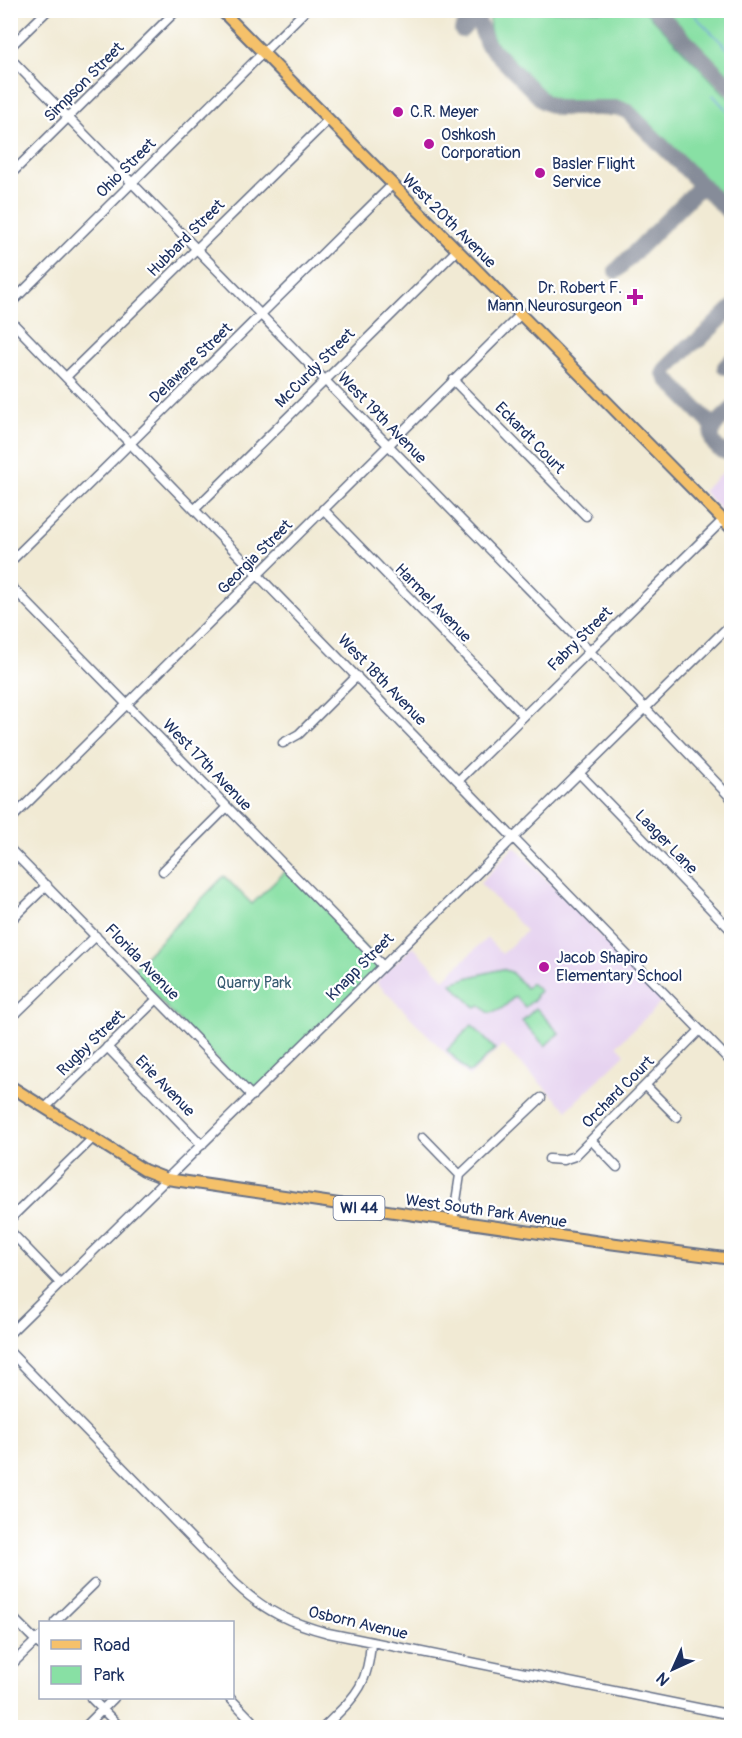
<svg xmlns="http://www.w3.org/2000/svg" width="742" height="1738" viewBox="0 0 742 1738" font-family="Pangolin,sans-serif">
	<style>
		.built { fill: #e6d3f0 }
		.green { fill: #88e0a4; stroke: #528881; stroke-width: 1.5 }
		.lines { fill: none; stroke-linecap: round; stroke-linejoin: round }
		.stream { stroke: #71a1db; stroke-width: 1.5 }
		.taxiway { stroke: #868c99; stroke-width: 16 }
		.minor-casing { stroke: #667087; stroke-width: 11 }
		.major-casing { stroke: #667087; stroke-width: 14 }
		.minor { stroke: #fff; stroke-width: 8 }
		.major { stroke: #f5c16b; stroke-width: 10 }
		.poi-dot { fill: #b5179e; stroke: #fff; stroke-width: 2 }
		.labels { text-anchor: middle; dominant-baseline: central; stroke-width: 4.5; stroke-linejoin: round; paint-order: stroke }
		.shield { fill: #fff; stroke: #5f6d8e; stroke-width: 1.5 }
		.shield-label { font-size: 15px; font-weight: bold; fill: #1b2f5e }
		.street-label { font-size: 16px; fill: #1b2f5e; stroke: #fff }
		.poi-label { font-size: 16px; fill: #1b2f5e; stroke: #fff; text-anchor: start }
		.park-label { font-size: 16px; fill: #365b70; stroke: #fff }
	</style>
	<rect width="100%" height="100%" fill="#fff"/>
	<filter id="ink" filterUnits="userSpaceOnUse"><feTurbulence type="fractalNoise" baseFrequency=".0167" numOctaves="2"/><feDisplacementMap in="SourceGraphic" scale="12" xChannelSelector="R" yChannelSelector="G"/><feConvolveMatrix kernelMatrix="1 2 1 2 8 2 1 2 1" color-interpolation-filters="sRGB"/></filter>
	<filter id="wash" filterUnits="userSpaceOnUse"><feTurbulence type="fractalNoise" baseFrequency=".008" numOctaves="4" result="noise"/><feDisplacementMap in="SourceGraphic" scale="24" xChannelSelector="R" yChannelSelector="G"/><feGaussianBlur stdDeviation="1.35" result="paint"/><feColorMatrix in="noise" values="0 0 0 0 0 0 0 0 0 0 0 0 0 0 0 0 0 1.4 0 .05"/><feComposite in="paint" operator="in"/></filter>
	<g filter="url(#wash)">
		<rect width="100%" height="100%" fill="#f1ead4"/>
		<path class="built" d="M731,464V521L703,491Z
			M513,848H516L663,1001L617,1045L625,1054L567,1110L502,1045L469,1077L376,982L413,946L444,979L487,938L502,954L526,931L480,883Z"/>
		<path class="green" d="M493,11H645L731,100V209L630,107L621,104H565L557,102L549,97L495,42C489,32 487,22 493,11Z
			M666,11H731V78Z
			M288,869L383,966L252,1096L131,971L224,876L252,904Z
			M502,969L511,972L526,988L531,983L540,991L535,996L536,998L525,1007L515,996C507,1004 501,1012 489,1013L480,1005L476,1008L451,983L470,977Z
			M536,1008L559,1033L545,1046L522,1021Z
			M472,1025L495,1049L471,1072H468L447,1050Z"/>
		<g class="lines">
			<path class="stream" d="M689,10L732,53
				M713,95L732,116"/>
			<path class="taxiway" d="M474,10L487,44L544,102L558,108H618L627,111L732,215
				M655,10L732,88
				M462,30L480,10
				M616,271L702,185
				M725,367L732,360
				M732,409C723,418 704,431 715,445C719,450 725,453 732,453
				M716,424L709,422L705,418L667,379L664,373L665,370L689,346L699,340L732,308"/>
		</g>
	</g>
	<g filter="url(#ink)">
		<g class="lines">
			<g class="minor-casing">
				<path id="minor" d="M10,47L48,10
					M10,58L645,708L732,799
					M10,175L177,10
					M10,304L306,10
					M10,320L732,1063
					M66,377L328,120
					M453,380L586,516
					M195,509L457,250
					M323,509L524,716
					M10,562L392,185
					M10,585L383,966
					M283,743L299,734L357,676
					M579,773L732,931
					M459,780L723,520
					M10,820L520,315
					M10,849L252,1096
					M163,871L227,807
					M10,921L47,885
					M10,1019L96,936
					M107,1047L202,1145
					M646,1086L677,1117
					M45,1108L157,999
					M423,1137L460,1175
					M591,1140L617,1167
					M549,1159L563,1160L575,1156L700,1030
					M10,1219L93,1138
					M453,1221L460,1175L541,1098
					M10,1231L60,1283
					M10,1333L732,623
					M10,1352L236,1584C264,1611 291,1623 328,1633L732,1715
					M10,1615L40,1645
					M55,1622L94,1584
					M10,1666L40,1637
					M91,1698L121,1728
					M230,1698L259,1728
					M84,1728L114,1698
					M323,1728C354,1697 368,1688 371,1642"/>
			</g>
			<g class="major-casing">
				<path id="major" d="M221,10L732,529
					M10,1086L144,1170L167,1179L601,1242L732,1259"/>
			</g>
			<use href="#minor" class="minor"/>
			<use href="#major" class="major"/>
		</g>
	</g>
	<g class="poi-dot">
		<circle cx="398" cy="112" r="6"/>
		<circle cx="429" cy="144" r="6"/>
		<circle cx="540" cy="173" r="6"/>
		<path d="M632 288h6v6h6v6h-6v6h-6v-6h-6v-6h6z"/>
		<circle cx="544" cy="967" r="6"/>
	</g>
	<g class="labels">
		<rect class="shield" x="333.5" y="1196" width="51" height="24" rx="4.5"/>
		<g class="shield-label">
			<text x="359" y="1208">WI 44</text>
		</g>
		<g class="street-label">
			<text transform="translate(84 82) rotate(-45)">Simpson Street</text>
			<text transform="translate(126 168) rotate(-45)">Ohio Street</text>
			<text transform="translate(449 221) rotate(45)">West 20th Avenue</text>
			<text transform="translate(186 238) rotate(-45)">Hubbard Street</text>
			<text transform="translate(191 363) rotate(-44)">Delaware Street</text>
			<text transform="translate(315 368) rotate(-45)">McCurdy Street</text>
			<text transform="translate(382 418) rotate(46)">West 19th Avenue</text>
			<text transform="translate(530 438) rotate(46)">Eckardt Court</text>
			<text transform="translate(255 557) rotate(-45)">Georgia Street</text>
			<text transform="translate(433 603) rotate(46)">Harmel Avenue</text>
			<text transform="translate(580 639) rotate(-45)">Fabry Street</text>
			<text transform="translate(382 680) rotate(46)">West 18th Avenue</text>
			<text transform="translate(207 765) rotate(46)">West 17th Avenue</text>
			<text transform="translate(666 842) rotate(46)">Laager Lane</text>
			<text transform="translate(142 962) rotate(46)">Florida Avenue</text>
			<text transform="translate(360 967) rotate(-45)">Knapp Street</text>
			<text transform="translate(91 1043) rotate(-44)">Rugby Street</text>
			<text transform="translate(165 1086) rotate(46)">Erie Avenue</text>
			<text transform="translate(618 1092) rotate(-45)">Orchard Court</text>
			<text transform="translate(486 1211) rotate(8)">West South Park Avenue</text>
			<text transform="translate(358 1623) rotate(13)">Osborn Avenue</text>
		</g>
		<g class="poi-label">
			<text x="410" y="112">C.R. Meyer</text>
			<text x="441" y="135">Oshkosh<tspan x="441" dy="18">Corporation</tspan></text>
			<text x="552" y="164">Basler Flight<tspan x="552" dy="18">Service</tspan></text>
			<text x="622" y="288" text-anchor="end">Dr. Robert F.<tspan x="622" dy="18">Mann Neurosurgeon</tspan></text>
			<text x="556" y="958">Jacob Shapiro<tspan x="556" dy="18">Elementary School</tspan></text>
		</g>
		<g class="park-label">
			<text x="254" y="983">Quarry Park</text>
		</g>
	</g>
	<rect width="742" height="1738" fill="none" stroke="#fff" stroke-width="36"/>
	<rect x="39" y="1621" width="195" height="78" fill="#ffffff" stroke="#a4acbf" stroke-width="1.5"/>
	<rect x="51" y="1640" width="30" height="9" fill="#f5c16b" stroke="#a4acbf" stroke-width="1.5"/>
	<text x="93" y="1651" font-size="18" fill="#1b2f5e">Road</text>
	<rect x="51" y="1666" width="30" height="18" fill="#88e0a4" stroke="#a4acbf" stroke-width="1.5"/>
	<text x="93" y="1681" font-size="18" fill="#1b2f5e">Park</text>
	<g transform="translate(673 1669) rotate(225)" stroke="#ffffff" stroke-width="4.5" paint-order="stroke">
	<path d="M0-4.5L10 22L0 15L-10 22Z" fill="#1b2f5e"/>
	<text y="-9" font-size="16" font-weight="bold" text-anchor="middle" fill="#1b2f5e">N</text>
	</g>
</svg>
